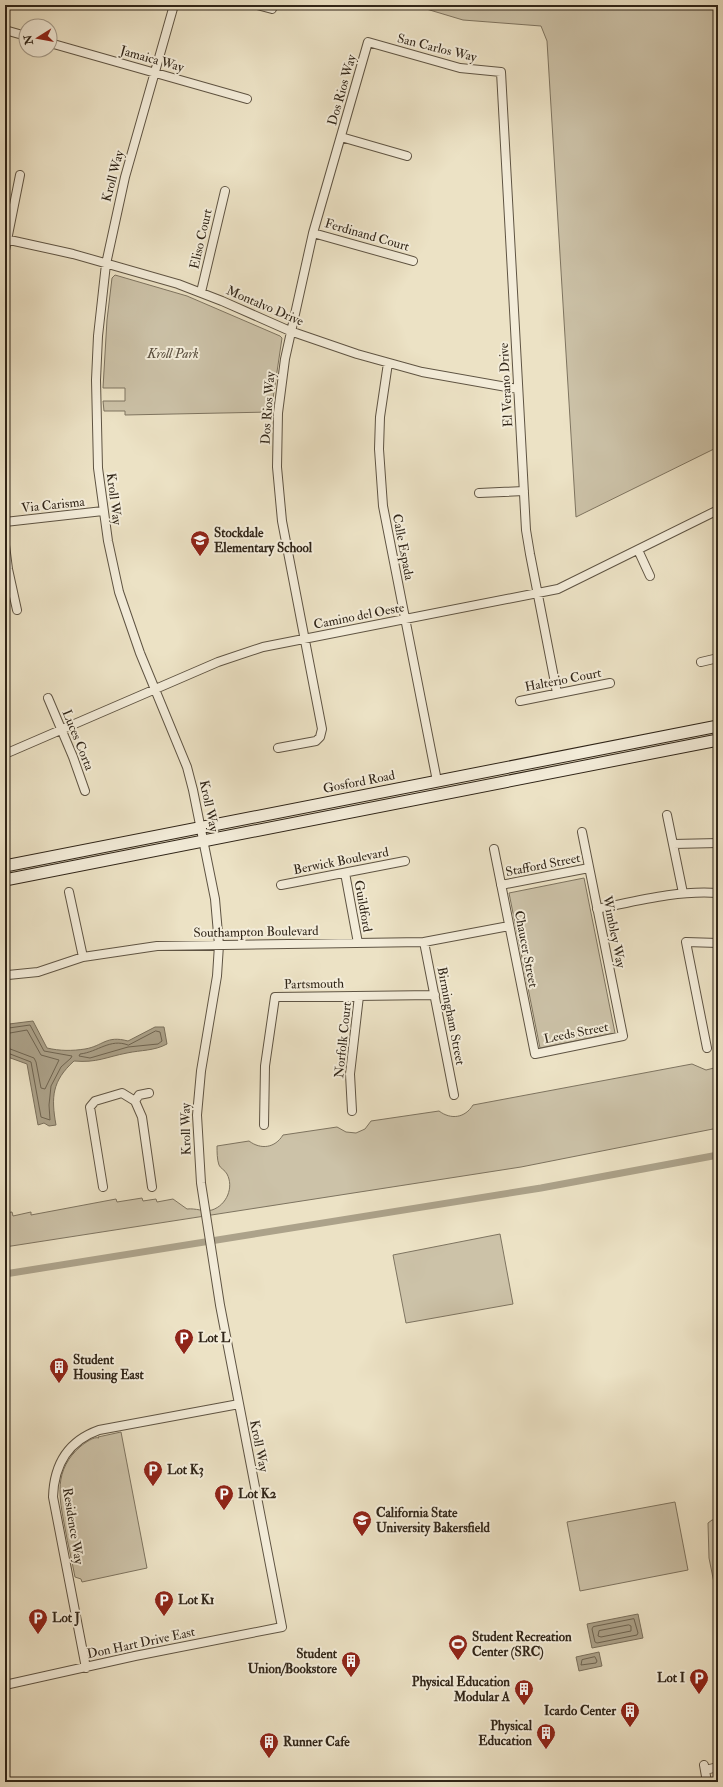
<svg xmlns="http://www.w3.org/2000/svg" width="723" height="1787" viewBox="0 0 723 1787" font-family="'IM FELL Double Pica',serif">
	<style>
		.green { fill: #ccc2a8; stroke: #7e7460 }
		.water { fill: #aca28a; stroke: #7a705c }
		.lines { fill: none; stroke-linecap: round; stroke-linejoin: round }
		.shore { stroke: #6e6451; stroke-width: 1 }
		.canal { stroke: #aca28a; stroke-width: 7 }
		.street-casing { stroke: #5f5443; stroke-width: 10 }
		.secondary-casing { stroke: #302518; stroke-width: 13 }
		.street { stroke: #f3ecd9; stroke-width: 8 }
		.secondary { stroke: #f3ecd9; stroke-width: 11 }
		.labels { text-anchor: middle; dominant-baseline: central; stroke-width: 4; stroke-linejoin: round; paint-order: stroke }
		.street-label { font-size: 13px; fill: #302518; stroke: #f3ecd9 }
		.park-label { font-size: 13px; font-style: italic; fill: #574c3c; stroke: #f3ecd9 }
		.poi-label { font-size: 13px; font-weight: bold; fill: #302518; stroke: #f3ecd9; text-anchor: start }
	</style>
	<rect width="100%" height="100%" fill="#ece2c5"/>
	<filter id="stains"><feTurbulence type="fractalNoise" baseFrequency=".005" numOctaves="4"/><feColorMatrix values="0 0 0 0 .2 0 0 0 0 .09 0 0 0 0 .02 0 0 0 .5 -.17"/></filter>
	<radialGradient id="worn" r=".72"><stop offset=".6" stop-color="#630" stop-opacity="0"/><stop offset="1" stop-color="#630" stop-opacity=".3"/></radialGradient>
	<path class="green" d="M413,5H718V447L576,517L547,41L541,26L463,20Z
		M115,275L187,296L280,336L282,338L271,412L125,415V411H104L103,401H125V388H103L107,320L112,278Z
		M584,878L615,1033L540,1048L509,893Z
		M692,1064L706,1070L718,1067V1128L521,1167L5,1247V1213L12,1212L13,1216L31,1212V1215L116,1199L117,1202L142,1198L143,1201L156,1199L157,1202L173,1199L187,1209C196,1208 203,1212 212,1210C227,1205 234,1187 227,1174C225,1170 220,1168 219,1165C217,1160 217,1151 217,1146L249,1141C261,1150 275,1148 283,1135L337,1127L346,1132L356,1133L365,1129L371,1121L439,1111C451,1120 465,1118 473,1105Z
		M500,1234L513,1304L406,1323L393,1255Z
		M121,1432L147,1568L82,1582L81,1579L75,1577C72,1561 68,1545 65,1528C59,1497 53,1470 81,1446C85,1443 94,1436 99,1438L98,1437Z
		M675,1502L688,1570L580,1591L567,1522Z
		M718,1519V1592L715,1588L709,1558L708,1523L712,1520Z"/>
	<path class="water" d="M5,1015L9,1024L33,1021L47,1048C60,1051 72,1051 85,1049C103,1046 106,1035 128,1041L155,1027H164L167,1044C154,1051 141,1050 127,1053C106,1057 97,1063 74,1061C52,1081 51,1097 56,1125L49,1126L44,1123L38,1125L27,1064L5,1056Z
		M638,1614L643,1638L592,1648L587,1624Z
		M599,1652L602,1666L579,1671L576,1657Z"/>
	<g class="lines">
		<path class="shore" d="M5,1025L9,1028L30,1025L44,1051L72,1056L71,1058L61,1067L51,1086L49,1105L50,1120L41,1117L31,1062L5,1052
			M156,1031L160,1032L162,1041L158,1044L128,1047L90,1058L79,1056L80,1054C98,1052 110,1038 128,1045Z
			M5,1032L10,1033L27,1030L41,1055L59,1060L45,1089L41,1088L36,1062L34,1058L5,1047
			M634,1619L638,1633L637,1635L597,1643L595,1642L592,1629L593,1627Z
			M629,1625L631,1626V1631L601,1637L598,1636L599,1631Z
			M595,1657L597,1661L596,1663L581,1665L582,1660Z"/>
		<path class="canal" d="M5,1274L541,1188L718,1155"/>
		<g class="street-casing">
			<path id="street" d="M257,5L272,9
				M5,30L26,36
				M50,43L247,99
				M341,137L407,156
				M313,233L413,261
				M5,239L73,254L178,284L222,301L290,331L357,354L422,372L518,389
				M5,250L20,175
				M201,292L225,191
				M388,363L380,417L379,449L383,506L437,781
				M479,493L524,491
				M5,522L103,511
				M5,545L8,569L17,610
				M638,550L650,576
				M701,662L718,658
				M48,698L73,757L85,791
				M520,701L610,683
				M278,748L316,741L320,737L322,729L282,521L277,467L278,413L285,359L313,233L368,42L460,68L501,72L526,530L530,554L557,693
				M5,754L218,662L263,647L558,589L718,510
				M667,815L683,893
				M673,844L718,843
				M494,849L535,1054L623,1036L582,832
				M345,873L358,943
				M281,885L405,861
				M501,885L589,868
				M69,892L83,957
				M597,909C637,901 677,890 718,893
				M424,942L454,1095
				M5,972L8,975L38,972L83,957L157,946L424,942L509,926
				M707,1048L686,942L718,943
				M135,1101L139,1095L149,1093
				M352,1111L350,1074L359,996
				M264,1125L265,1066L275,997L435,995
				M103,1187L90,1107L95,1101L122,1093L135,1101L142,1117L152,1187
				M86,1668L53,1497C54,1465 68,1441 99,1430L239,1404
				M5,1685L135,1656L282,1627L220,1305L201,1183L197,1115L201,1071L217,976L219,945L215,899L193,790L187,767L140,653L119,592L108,541L98,468L96,380L98,336L106,264L125,177L174,5
				M704,1765L707,1782
				M705,1770L718,1767"/>
		</g>
		<g class="secondary-casing">
			<path id="secondary" d="M5,866L718,726
				M5,880L718,740"/>
		</g>
		<use href="#street" class="street"/>
		<use href="#secondary" class="secondary"/>
	</g>
	<defs>
		<g id="school-pin" transform="scale(1)"><path d="M0 17L-7.5 6A9.5 9.5 0 1 1 7.5 6Z" fill="#8f2418" stroke="#f3ecd9"/><path d="M0-5L7-2L0 1L-7-2ZM-4 1L0 2.5L4 1V4Q0 6-4 4Z" fill="#fff"/></g>
		<g id="parking-pin" transform="scale(1)"><path d="M0 17L-7.5 6A9.5 9.5 0 1 1 7.5 6Z" fill="#8f2418" stroke="#f3ecd9"/><path d="M-3.5-5.5H1a3.5 3.5 0 0 1 0 7H-1V5.5H-3.5ZM-1-3.4V-.6H.8a1.4 1.4 0 0 0 0-2.8Z" fill="#fff"/></g>
		<g id="building-pin" transform="scale(1)"><path d="M0 17L-7.5 6A9.5 9.5 0 1 1 7.5 6Z" fill="#8f2418" stroke="#f3ecd9"/><path d="M-4-6H4V6H1V3H-1V6H-4ZM-2.5-4.3h1.7v1.8h-1.7ZM.8-4.3h1.7v1.8H.8ZM-2.5-1h1.7V.8h-1.7ZM.8-1h1.7V.8H.8Z" fill="#fff"/></g>
		<g id="university-pin" transform="scale(1)"><path d="M0 17L-7.5 6A9.5 9.5 0 1 1 7.5 6Z" fill="#8f2418" stroke="#f3ecd9"/><path d="M0-5L7-2L0 1L-7-2ZM-4 1L0 2.5L4 1V4Q0 6-4 4Z" fill="#fff"/></g>
		<g id="stadium-pin" transform="scale(1)"><path d="M0 17L-7.5 6A9.5 9.5 0 1 1 7.5 6Z" fill="#8f2418" stroke="#f3ecd9"/><path d="M0-5a6.5 5 0 1 0 0 10a6.5 5 0 1 0 0-10ZM-3.5-1.8h7v3.6h-7Z" fill="#fff"/></g>
	</defs>
	<g fill-rule="evenodd">
		<use href="#school-pin" x="200" y="540"/>
		<use href="#parking-pin" x="184" y="1338"/>
		<use href="#building-pin" x="59" y="1367"/>
		<use href="#parking-pin" x="153" y="1470"/>
		<use href="#parking-pin" x="224" y="1494"/>
		<use href="#university-pin" x="362" y="1520"/>
		<use href="#parking-pin" x="164" y="1600"/>
		<use href="#parking-pin" x="38" y="1618"/>
		<use href="#stadium-pin" x="458" y="1644"/>
		<use href="#building-pin" x="351" y="1661"/>
		<use href="#parking-pin" x="699" y="1678"/>
		<use href="#building-pin" x="524" y="1689"/>
		<use href="#building-pin" x="630" y="1711"/>
		<use href="#building-pin" x="546" y="1733"/>
		<use href="#building-pin" x="269" y="1742"/>
	</g>
	<g class="labels">
		<g class="street-label">
			<text transform="translate(437 48) rotate(14)">San Carlos Way</text>
			<text transform="translate(152 59) rotate(16)">Jamaica Way</text>
			<text transform="translate(342 90) rotate(-74)">Dos Rios Way</text>
			<text transform="translate(113 176) rotate(-75)">Kroll Way</text>
			<text transform="translate(367 235) rotate(16)">Ferdinand Court</text>
			<text transform="translate(201 239) rotate(-77)">Eliso Court</text>
			<text transform="translate(265 306) rotate(23)">Montalvo Drive</text>
			<text transform="translate(506 385) rotate(-93)">El Verano Drive</text>
			<text transform="translate(268 408) rotate(-86)">Dos Rios Way</text>
			<text transform="translate(114 499) rotate(83)">Kroll Way</text>
			<text transform="translate(53 505) rotate(-6)">Via Carisma</text>
			<text transform="translate(403 547) rotate(79)">Calle Espada</text>
			<text transform="translate(359 616) rotate(-11)">Camino del Oeste</text>
			<text transform="translate(563 680) rotate(-11)">Halterio Court</text>
			<text transform="translate(78 740) rotate(68)">Luces Corta</text>
			<text transform="translate(359 782) rotate(-11)">Gosford Road</text>
			<text transform="translate(209 806) rotate(78)">Kroll Way</text>
			<text transform="translate(341 861) rotate(-11)">Berwick Boulevard</text>
			<text transform="translate(543 865) rotate(-11)">Stafford Street</text>
			<text transform="translate(363 906) rotate(80)">Guildford</text>
			<text transform="translate(256 932) rotate(-1)">Southampton Boulevard</text>
			<text transform="translate(614 932) rotate(79)">Wimbley Way</text>
			<text transform="translate(526 949) rotate(79)">Chaucer Street</text>
			<text transform="translate(314 984) rotate(-1)">Partsmouth</text>
			<text transform="translate(451 1016) rotate(79)">Birmingham Street</text>
			<text transform="translate(576 1033) rotate(-11)">Leeds Street</text>
			<text transform="translate(343 1040) rotate(-84)">Norfolk Court</text>
			<text transform="translate(186 1129) rotate(-91)">Kroll Way</text>
			<text transform="translate(259 1446) rotate(79)">Kroll Way</text>
			<text transform="translate(73 1526) rotate(81)">Residence Way</text>
			<text transform="translate(141 1643) rotate(-12)">Don Hart Drive East</text>
		</g>
		<g class="park-label">
			<text x="173" y="354">Kroll Park</text>
		</g>
		<g class="poi-label">
			<text x="214" y="533">Stockdale<tspan x="214" dy="15">Elementary School</tspan></text>
			<text x="198" y="1338">Lot L</text>
			<text x="73" y="1360">Student<tspan x="73" dy="15">Housing East</tspan></text>
			<text x="167" y="1470">Lot K3</text>
			<text x="238" y="1494">Lot K2</text>
			<text x="376" y="1513">California State<tspan x="376" dy="15">University Bakersfield</tspan></text>
			<text x="178" y="1600">Lot K1</text>
			<text x="52" y="1618">Lot J</text>
			<text x="472" y="1637">Student Recreation<tspan x="472" dy="15">Center (SRC)</tspan></text>
			<text x="337" y="1654" text-anchor="end">Student<tspan x="337" dy="15">Union/Bookstore</tspan></text>
			<text x="685" y="1678" text-anchor="end">Lot I</text>
			<text x="510" y="1682" text-anchor="end">Physical Education<tspan x="510" dy="15">Modular A</tspan></text>
			<text x="616" y="1711" text-anchor="end">Icardo Center</text>
			<text x="532" y="1726" text-anchor="end">Physical<tspan x="532" dy="15">Education</tspan></text>
			<text x="283" y="1742">Runner Cafe</text>
		</g>
	</g>
	<rect width="723" height="1787" fill="none" stroke="#ece2c5" stroke-width="20"/>
	<rect x="6" y="6" width="711" height="1775" fill="none" stroke="#302518" stroke-width="2"/>
	<rect x="10" y="10" width="703" height="1767" fill="none" stroke="#302518"/>
	<g transform="translate(38 38) rotate(259)"><circle r="19" fill="#f3ecd9" stroke="#a59c8c"/>
	<path d="M0-3L7 15L0 10L-7 15Z" fill="#8f2418"/>
	<text y="-6" font-size="11" font-weight="bold" text-anchor="middle" fill="#302518">N</text>
	</g>
	<rect width="100%" height="100%" filter="url(#stains)"/>
	<rect width="100%" height="100%" fill="url(#worn)"/>
</svg>
